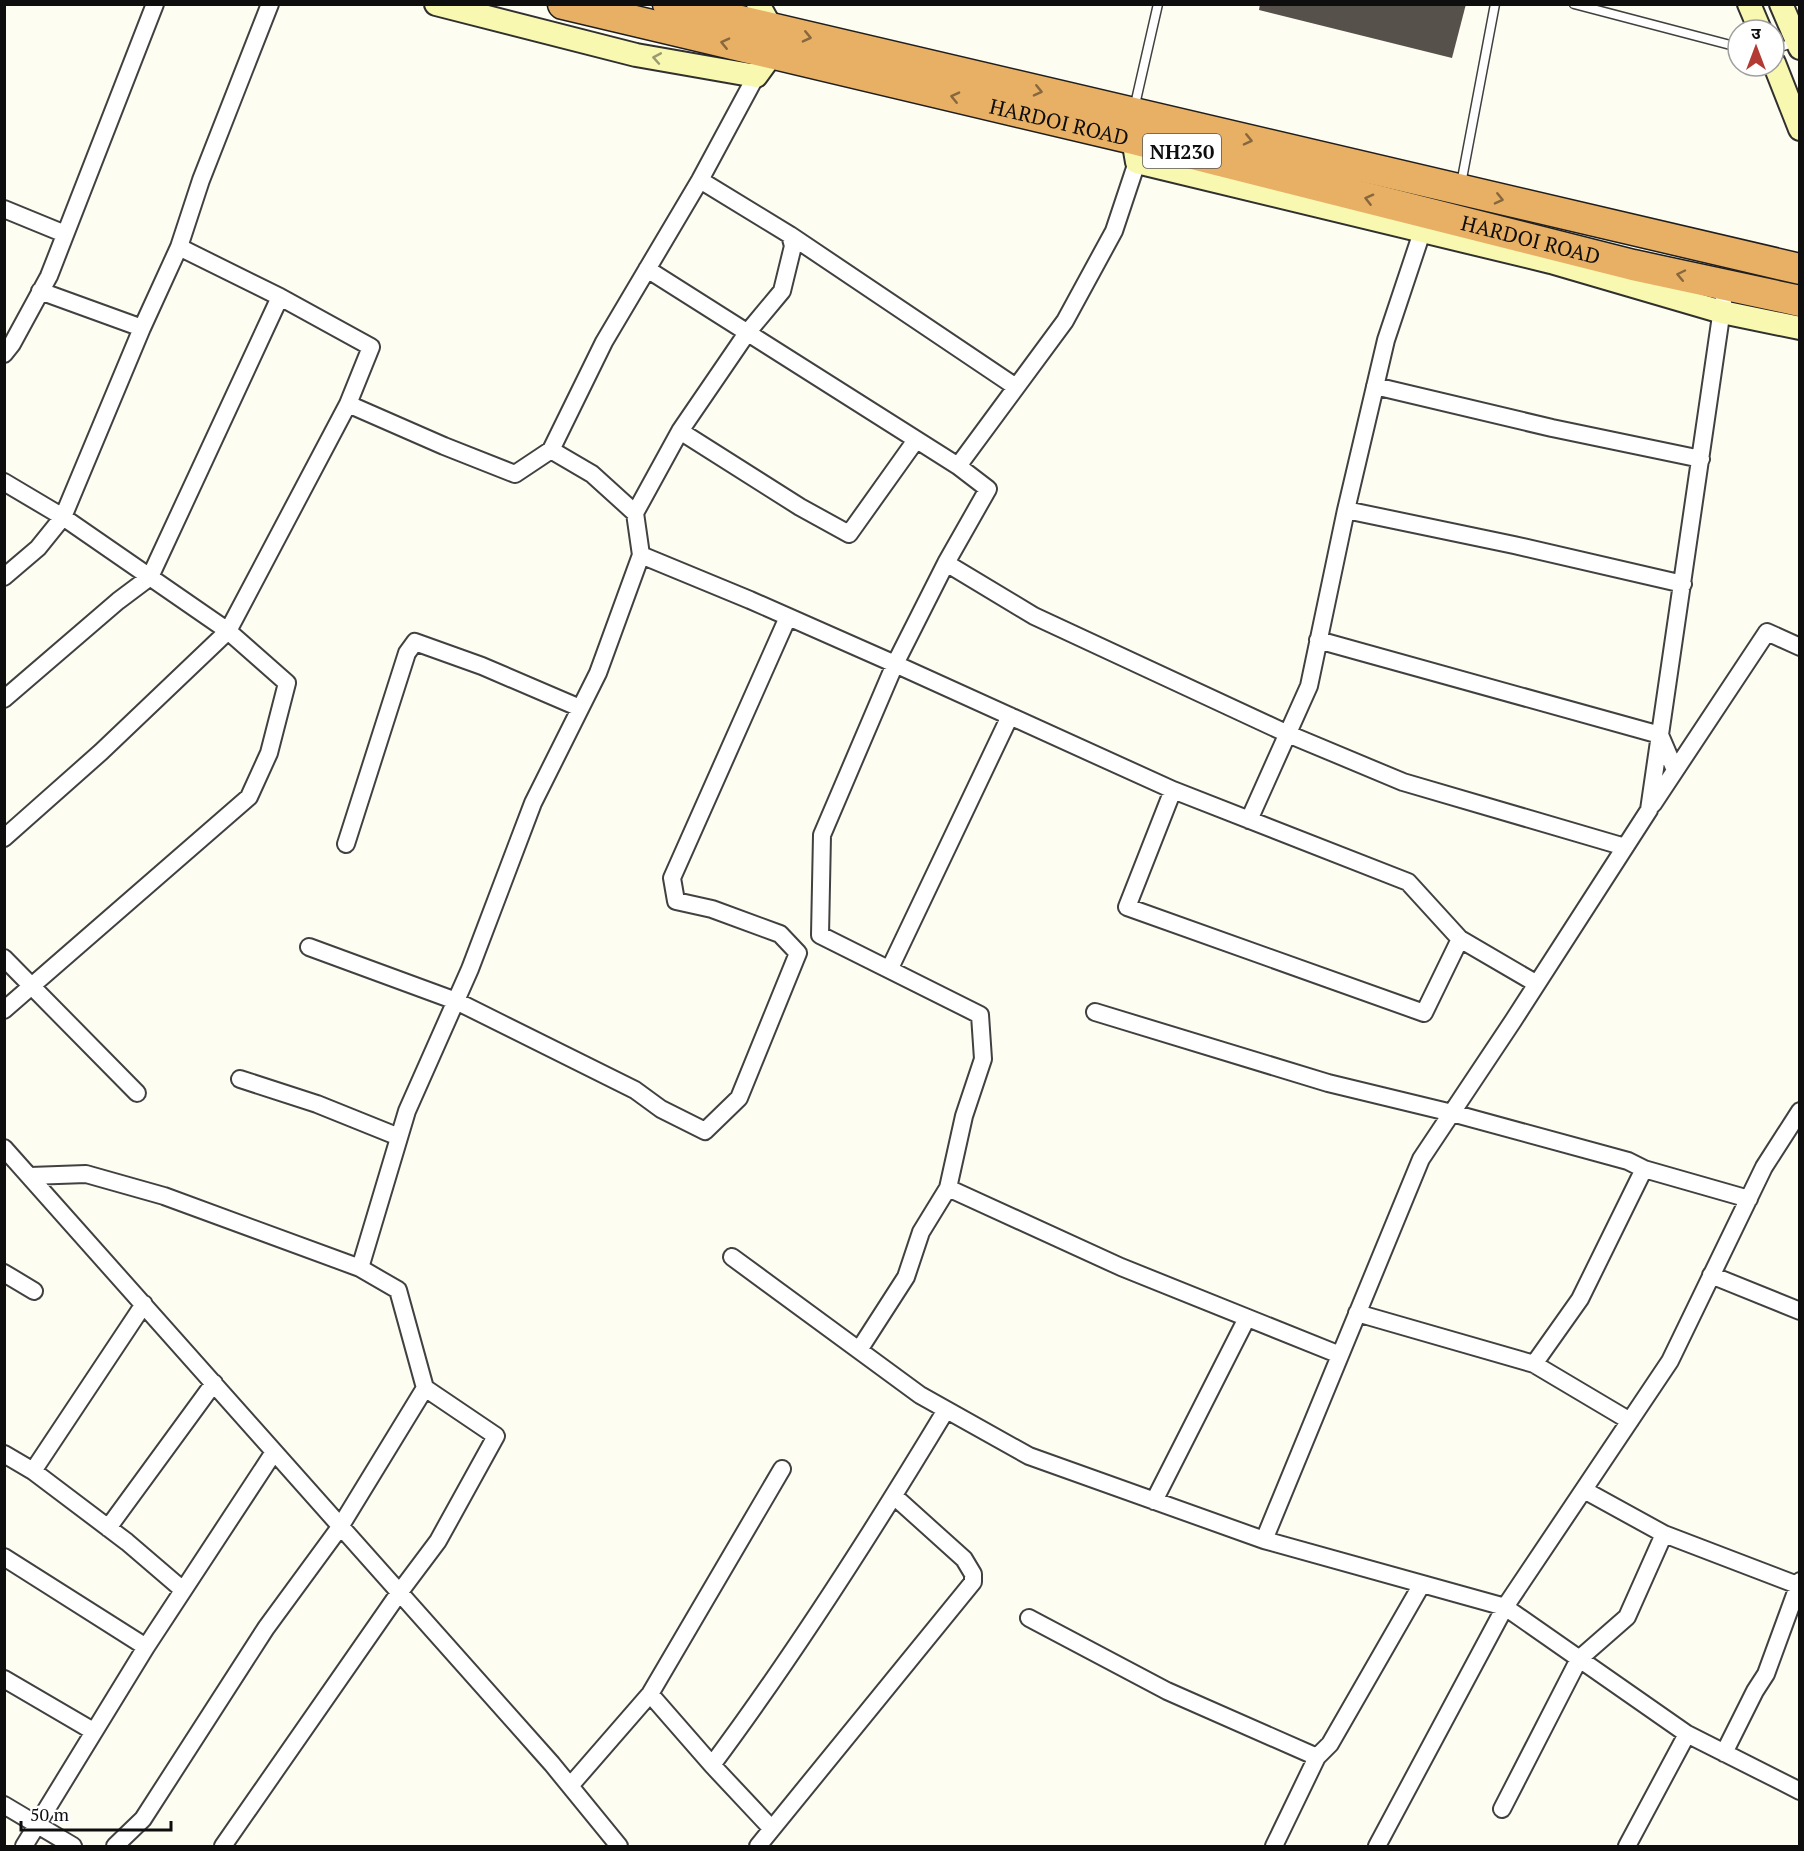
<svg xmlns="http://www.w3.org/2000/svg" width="1804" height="1851" viewBox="0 0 1804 1851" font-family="'PT Serif','Noto Sans Devanagari',serif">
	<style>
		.building { fill: #56514b }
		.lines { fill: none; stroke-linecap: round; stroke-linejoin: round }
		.lane-casing { stroke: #414141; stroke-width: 11 }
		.street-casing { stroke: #414141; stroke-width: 20 }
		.secondary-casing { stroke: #303030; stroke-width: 26 }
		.highway-casing { stroke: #1f1f1f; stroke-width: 33 }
		.lane { stroke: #fff; stroke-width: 8 }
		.street { stroke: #fff; stroke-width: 16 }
		.secondary { stroke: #f8f8b1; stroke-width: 22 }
		.highway { stroke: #e8b065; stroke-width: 30 }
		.oneway { stroke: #86673e }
		.oneway2 { stroke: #9a9a70 }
		.labels { text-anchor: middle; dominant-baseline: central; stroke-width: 6; stroke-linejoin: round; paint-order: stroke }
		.shield { fill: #fff; stroke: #565656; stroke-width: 1.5 }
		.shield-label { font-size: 20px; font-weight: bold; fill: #0e0e0e }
		.street-label { font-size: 21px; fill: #0e0e0e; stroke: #fff }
	</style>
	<rect width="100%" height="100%" fill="#fefdf1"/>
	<path class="building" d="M1260,4H1466L1452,58L1259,10Z"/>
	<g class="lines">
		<g class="lane-casing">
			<path id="lane" d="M1574,4L1738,47
				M1774,49L1796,42
				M1134,109L1158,4
				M1461,184L1495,4"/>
		</g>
		<g class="street-casing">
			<path id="street" d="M4,209L65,234
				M790,235L1016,387
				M179,247L201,180L270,4
				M647,269L958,466
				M40,291L142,328L179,247L280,297
				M4,354L12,344L49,276L155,4
				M1375,386L1552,428L1701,459
				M680,431L800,507L849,534L916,440
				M4,482L63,517L228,631L101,752L4,838
				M1346,510L1514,545L1683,584
				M635,513L680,431L747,333L782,291L793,246L790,235L700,180
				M641,555L635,513L592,474L551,450L604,342L700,180L756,76
				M946,563L1034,616L1288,734L1403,782L1625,847
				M4,577L38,548L63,517L142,328
				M1318,640L1660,735L1675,770
				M4,699L118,601L150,577L280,297L371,347L348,404L444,446L515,474L551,450
				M1173,790L1127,907L1424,1013L1460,939
				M1653,804L1767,632L1800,647
				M1249,820L1309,686L1346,510L1386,340L1422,232
				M346,844L407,653L415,642L482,666L580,708
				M309,947L456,1001L635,1090L661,1109L705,1131L739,1098L798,953L780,934L712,909L676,901L672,878L788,617
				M4,958L137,1093
				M890,968L1010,716
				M4,1010L249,797L269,753L287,683L228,631L348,404
				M1095,1012L1328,1083L1452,1113L1628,1161L1644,1169L1749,1199
				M240,1079L317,1104L399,1137
				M4,1148L552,1764L619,1846
				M30,1176L86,1174L164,1196L360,1268
				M948,1188L1121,1267L1340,1355
				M732,1257L920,1395L1029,1456L1264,1540
				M4,1273L34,1291
				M1711,1275L1800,1311
				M1357,1313L1534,1364L1630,1421
				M859,1350L906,1277L921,1232L948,1188L964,1116L983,1059L980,1015L820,935L822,835L895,664L946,563L988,489L958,466L1065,321L1114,231L1137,162
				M1534,1364L1580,1299L1644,1169
				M4,1454L33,1471L127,1542L183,1590
				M33,1471L144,1304
				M1584,1490L1664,1534L1800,1586
				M1154,1501L1247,1318
				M108,1528L214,1383
				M4,1557L146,1647
				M1029,1618L1167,1691L1317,1757
				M4,1679L93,1731
				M650,1694L782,1469
				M1687,1734L1505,1607L1264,1540L1421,1159L1513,1021L1649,810L1723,302
				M1724,1753L1755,1691L1766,1674L1800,1581
				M570,1786L650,1694L712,1765
				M4,1805L73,1846
				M1502,1809L1579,1659L1627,1617L1664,1534
				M772,1829L712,1765C797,1651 873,1531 946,1410
				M24,1846L146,1647L274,1452
				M115,1846L143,1819L266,1628L340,1527L425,1388L398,1290L360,1268L407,1111L470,969L533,803L598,673L641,555L750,600L895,664L1173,790L1408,882L1460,939L1537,984
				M223,1846L399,1593L438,1541L496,1436L425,1388
				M758,1846L973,1582V1574L964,1559L894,1496
				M1274,1846L1317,1757L1330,1744L1422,1584
				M1377,1846L1505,1607L1670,1361L1764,1167L1800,1111
				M1627,1846L1687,1734L1800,1791"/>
		</g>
		<g class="secondary-casing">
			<path id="secondary" d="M436,4L636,55L756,76L772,54
				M758,4L772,29
				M1749,4L1760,30
				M1781,4L1800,48
				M1774,63L1800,129
				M1133,139L1137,162L1551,262L1722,312L1800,328"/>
		</g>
		<g class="highway-casing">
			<g id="highway">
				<path id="s1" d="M563,4L1133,139L1633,265L1800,301"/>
				<path d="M668,4L1800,269"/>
			</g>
		</g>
		<use href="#lane" class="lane"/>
		<use href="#street" class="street"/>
		<use href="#secondary" class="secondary"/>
		<use href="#highway" class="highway"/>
	</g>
	<defs><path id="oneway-chevron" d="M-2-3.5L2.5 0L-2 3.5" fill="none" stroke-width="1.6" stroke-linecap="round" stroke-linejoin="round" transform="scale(1.5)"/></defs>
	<g class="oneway">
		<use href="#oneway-chevron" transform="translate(807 37) rotate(13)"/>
		<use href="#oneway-chevron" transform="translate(725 43) rotate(-167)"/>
		<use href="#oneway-chevron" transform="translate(1038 91) rotate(13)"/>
		<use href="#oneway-chevron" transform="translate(955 97) rotate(-167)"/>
		<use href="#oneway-chevron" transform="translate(1248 140) rotate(13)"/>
		<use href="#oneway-chevron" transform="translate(1369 199) rotate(-166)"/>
		<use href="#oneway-chevron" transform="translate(1499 199) rotate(13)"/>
		<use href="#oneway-chevron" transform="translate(1681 275) rotate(-168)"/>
	</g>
	<use class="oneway2" href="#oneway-chevron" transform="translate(657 58) rotate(-170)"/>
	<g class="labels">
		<rect class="shield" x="1143" y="134" width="78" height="34" rx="4.5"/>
		<g class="shield-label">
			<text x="1182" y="151">NH230</text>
		</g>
		<g class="street-label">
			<text stroke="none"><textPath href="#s1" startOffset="510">HARDOI ROAD</textPath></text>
			<text stroke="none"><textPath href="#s1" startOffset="996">HARDOI ROAD</textPath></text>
		</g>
	</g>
	<rect width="1804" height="1851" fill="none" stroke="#0e0e0e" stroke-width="12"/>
	<g transform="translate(1756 48)"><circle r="28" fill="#ffffff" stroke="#9f9f9f" stroke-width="1.5"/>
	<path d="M0-4.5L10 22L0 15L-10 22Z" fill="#b33a32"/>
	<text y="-9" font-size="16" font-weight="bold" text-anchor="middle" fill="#0e0e0e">उ</text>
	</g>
	<path d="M21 1821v9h150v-9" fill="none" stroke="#0e0e0e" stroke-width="3"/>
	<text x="30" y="1821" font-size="18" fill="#0e0e0e" stroke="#ffffff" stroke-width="4.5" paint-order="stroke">50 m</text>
</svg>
